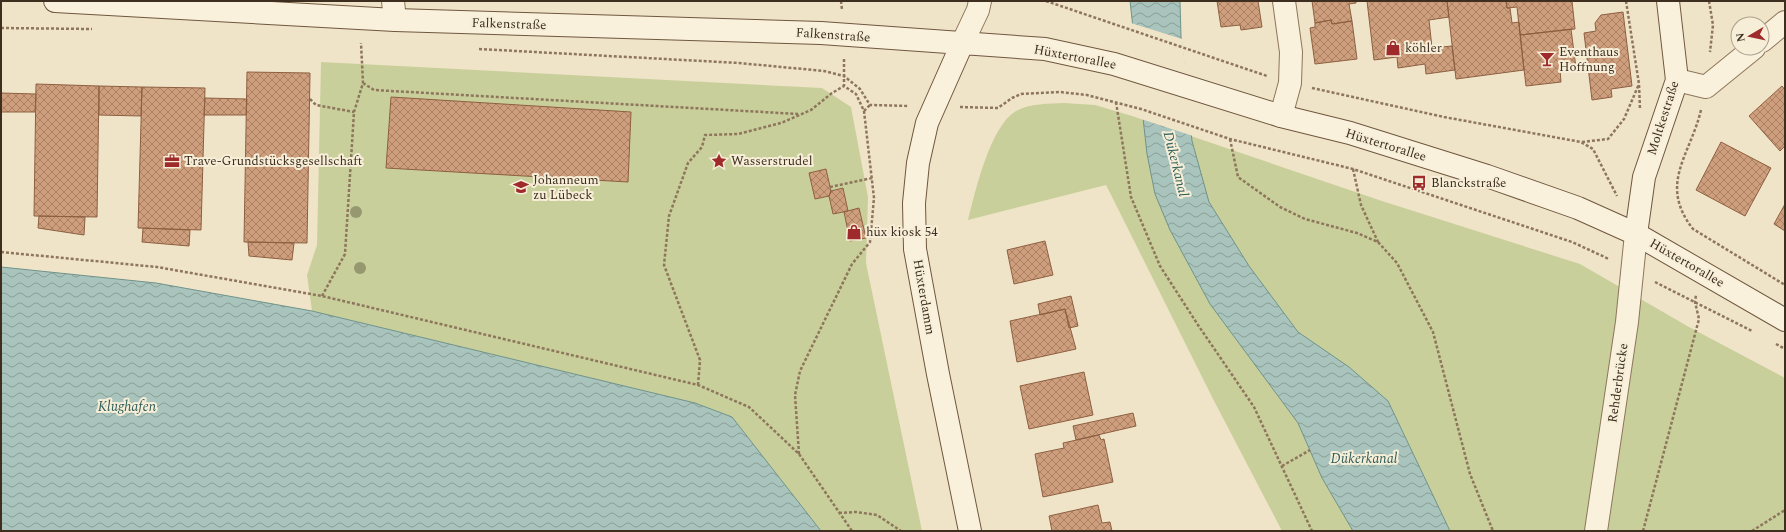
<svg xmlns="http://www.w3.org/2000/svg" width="1786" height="532" viewBox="0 0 1786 532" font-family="Spectral,serif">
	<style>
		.park { fill: #c9cf9b }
		.water { fill: url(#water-waves); stroke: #6f938a }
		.pier { fill: #f0e4c8 }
		.building { fill: url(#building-cross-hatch); stroke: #8d5f41 }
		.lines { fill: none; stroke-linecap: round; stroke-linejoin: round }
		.minor-casing { stroke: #8d765c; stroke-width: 24 }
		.tertiary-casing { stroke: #8d765c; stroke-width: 24 }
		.secondary-casing { stroke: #6f573f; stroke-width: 24 }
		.path { stroke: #8d765c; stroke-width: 2.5; stroke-dasharray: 3 2; stroke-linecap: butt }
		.minor { stroke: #faf1dc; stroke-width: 22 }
		.tertiary { stroke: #faf1dc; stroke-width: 22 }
		.secondary { stroke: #faf1dc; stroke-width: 22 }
		.tree { fill: #96986f }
		.labels { text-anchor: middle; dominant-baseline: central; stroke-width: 4; stroke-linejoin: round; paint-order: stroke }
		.street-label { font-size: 13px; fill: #3d2e20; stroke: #f7eed8 }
		.poi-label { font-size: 13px; fill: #3d2e20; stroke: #f7eed8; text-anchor: start }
		.water-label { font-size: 14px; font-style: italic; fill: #2f5d5a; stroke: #f7eed8 }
	</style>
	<defs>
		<pattern id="water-waves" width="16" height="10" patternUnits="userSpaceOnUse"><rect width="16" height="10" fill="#a9c4bc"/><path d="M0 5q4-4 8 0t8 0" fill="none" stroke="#8ba098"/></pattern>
		<pattern id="building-cross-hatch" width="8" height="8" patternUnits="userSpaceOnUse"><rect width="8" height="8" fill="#cf9f7d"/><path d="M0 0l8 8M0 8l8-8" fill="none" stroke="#a98266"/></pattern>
	</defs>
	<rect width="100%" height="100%" fill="#f0e4c8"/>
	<path class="park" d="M321,62L822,88L851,107L868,197L866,263L922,531H821L732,417L695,403L312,311L307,275L317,245Z
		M1064,103L1095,105L1132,116L1382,201L1580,264L1689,327L1785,378V531H1282L1212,397L1106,185L968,220C975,192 990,126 1016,111C1030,103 1049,104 1064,103Z"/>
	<path class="water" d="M1130,1H1180L1181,37L1192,141L1209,202L1249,266L1298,332L1349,367L1388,401L1450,531H1353L1322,478L1298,423L1210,304L1170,230L1155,194L1147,154Z
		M1,267L156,283L312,311L695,403L732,417L821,531H1Z"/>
	<path class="pier" d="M1131,23L1182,39L1193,136L1141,119Z"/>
	<path class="building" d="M1217,1H1258L1262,27L1241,30L1240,25L1221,27Z
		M1312,1H1356V3L1349,4L1352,21L1332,24L1331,20L1315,23Z
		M1367,1H1447L1449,17L1429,20L1432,48L1452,46L1455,70L1426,74L1425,64L1398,68L1397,57L1374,60Z
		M1447,1H1506L1507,8H1510L1512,23L1519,22L1524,70L1456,79Z
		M1506,1H1572L1575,29L1520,35L1517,7L1507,8Z
		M1623,12L1632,86L1611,89L1612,97L1592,100L1584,33L1596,31L1595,23L1601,15Z
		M1331,20L1332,24L1352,21L1357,59L1315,64L1310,28L1315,27V23Z
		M1571,29L1576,68L1560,70L1561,82L1526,86L1520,35Z
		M247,72L310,73L307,243L244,242Z
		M36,84L99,86L97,217L34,216Z
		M99,86L142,87L141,116L99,115Z
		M1782,86L1785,90V146L1780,151L1749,116Z
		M142,87L205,88L201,230L138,228Z
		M1,93L36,94L35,112H1Z
		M391,97L631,112L628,182L386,168Z
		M205,98L247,99L246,115H204Z
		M1721,142L1771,168L1745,216L1696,190Z
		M826,169L831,191L829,196L815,199L809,173Z
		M843,188L848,211L833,214L829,196L831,191Z
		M1785,204V231L1774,224Z
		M859,208L866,238L850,241L844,212Z
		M39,216L85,217L84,235L38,228Z
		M143,228L190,230L189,246L142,242Z
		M1045,241L1053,275L1014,284L1007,250Z
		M248,242L294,243L292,260L249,256Z
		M1071,296L1078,326L1069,328L1065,309L1040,315L1038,304Z
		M1065,309L1076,349L1017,362L1010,321Z
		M1084,372L1093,415L1029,429L1020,386Z
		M1133,413L1136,426L1076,440L1073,426Z
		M1099,435L1101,440L1104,439L1113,482L1043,497L1035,454L1064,448L1063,443Z
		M1098,505L1102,523L1110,522L1112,531H1052L1049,516Z"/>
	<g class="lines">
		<g class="minor-casing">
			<path id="minor" d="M393,1L395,20
				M1762,41L1785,22
				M962,44L978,10L980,1
				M1677,80L1706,87L1754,48
				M1281,116L1290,83L1291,52L1284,1"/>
		</g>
		<g class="tertiary-casing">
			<path id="tertiary" d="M1596,531L1627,322L1636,234"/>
		</g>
		<g class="secondary-casing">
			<path id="secondary" d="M55,1L395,20L821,33L1045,49L1114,64L1281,116L1350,133L1487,176L1578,208L1636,234L1785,320
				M962,44L927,123L918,163L914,203L915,249L938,374L970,531
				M1636,234L1644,177L1677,80L1668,1"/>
		</g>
		<path class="path" d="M841,1L842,10
			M1046,1L1267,76
			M1626,1L1639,84L1640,109
			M1709,1L1713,25L1710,52
			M1,28L92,29
			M479,49L739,63L824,71L844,76L860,89L870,105L909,106
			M844,59V86
			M363,83L374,90L798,114
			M1312,88L1444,117L1581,142L1593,149L1617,196
			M310,99L316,105L354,112
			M1116,102L1131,197L1160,266L1198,325L1254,407L1312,531
			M960,107L998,108L1012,98L1021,94L1060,92L1087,95L1141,109L1230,139L1353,169L1572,242L1609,259
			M1701,110C1690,156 1658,184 1693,229L1785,285
			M864,111L870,105
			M1230,139L1238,177L1280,207L1305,219L1357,233L1378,242L1397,263L1433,332L1470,474L1493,531
			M1582,142L1608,139L1624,119L1639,84
			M1353,169L1361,205L1378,242
			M830,187L872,178
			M1,252L157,267L322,296L698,385L749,407L799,454L852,531
			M1655,282L1752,331
			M322,296L345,254L354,112L363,83L361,43
			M1776,344L1785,349
			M698,385L700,360L664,265L669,216L688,163L702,147L705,135L738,134L781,123L811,110L832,93L844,86
			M799,454L795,395L800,371L852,264L870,242L874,198L864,111L856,94L844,86
			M1282,466L1310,450
			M839,513L856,512L877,515L901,531
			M1643,531L1699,319L1695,302L1696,295
			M1752,531L1785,510"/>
		<use href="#minor" class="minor"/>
		<use href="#tertiary" class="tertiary"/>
		<use href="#secondary" class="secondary"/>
	</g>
	<g class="tree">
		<circle cx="356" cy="212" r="6"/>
		<circle cx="360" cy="268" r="6"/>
	</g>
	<defs>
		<g id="shop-bare" transform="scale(1.2)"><path d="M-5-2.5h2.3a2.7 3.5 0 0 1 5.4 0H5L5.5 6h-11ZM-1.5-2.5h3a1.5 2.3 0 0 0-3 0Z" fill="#9e2a2b" stroke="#f7eed8" stroke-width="2.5" paint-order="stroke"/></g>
		<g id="bar-bare" transform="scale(1.2)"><path d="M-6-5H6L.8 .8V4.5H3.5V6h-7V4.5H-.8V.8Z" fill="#9e2a2b" stroke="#f7eed8" stroke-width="2.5" paint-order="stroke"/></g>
		<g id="office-bare" transform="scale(1.2)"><path d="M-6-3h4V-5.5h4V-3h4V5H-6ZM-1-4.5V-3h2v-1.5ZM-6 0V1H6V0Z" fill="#9e2a2b" stroke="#f7eed8" stroke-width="2.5" paint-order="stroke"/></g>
		<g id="sight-bare" transform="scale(1.2)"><path d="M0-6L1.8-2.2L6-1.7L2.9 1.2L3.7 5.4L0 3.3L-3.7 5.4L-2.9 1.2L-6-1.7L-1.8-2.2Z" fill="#9e2a2b" stroke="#f7eed8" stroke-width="2.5" paint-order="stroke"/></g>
		<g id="bus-bare" transform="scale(1.2)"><path d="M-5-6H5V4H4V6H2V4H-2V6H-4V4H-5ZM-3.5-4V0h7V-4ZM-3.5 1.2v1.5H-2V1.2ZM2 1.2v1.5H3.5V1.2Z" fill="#9e2a2b" stroke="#f7eed8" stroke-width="2.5" paint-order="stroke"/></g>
		<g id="school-bare" transform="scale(1.2)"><path d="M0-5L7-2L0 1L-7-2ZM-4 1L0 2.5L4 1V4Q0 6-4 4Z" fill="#9e2a2b" stroke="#f7eed8" stroke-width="2.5" paint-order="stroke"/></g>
	</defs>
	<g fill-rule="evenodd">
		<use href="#shop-bare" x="1393" y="48"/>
		<use href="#bar-bare" x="1547" y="59"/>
		<use href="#office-bare" x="172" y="161"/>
		<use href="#sight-bare" x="719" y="161"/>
		<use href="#bus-bare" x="1419" y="183"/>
		<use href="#school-bare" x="521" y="187"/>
		<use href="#shop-bare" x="854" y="232"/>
	</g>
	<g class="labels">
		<g class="street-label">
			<text transform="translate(509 24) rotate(2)">Falkenstraße</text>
			<text transform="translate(833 35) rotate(4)">Falkenstraße</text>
			<text transform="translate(1075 57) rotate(11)">Hüxtertorallee</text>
			<text transform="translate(1663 118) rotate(-72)">Moltkestraße</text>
			<text transform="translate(1386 145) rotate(17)">Hüxtertorallee</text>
			<text transform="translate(1687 263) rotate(30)">Hüxtertorallee</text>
			<text transform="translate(924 297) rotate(80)">Hüxterdamm</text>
			<text transform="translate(1618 383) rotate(-82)">Rehderbrücke</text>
		</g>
		<g class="poi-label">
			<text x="1405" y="48">köhler</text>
			<text x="1559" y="52">Eventhaus<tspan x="1559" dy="15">Hoffnung</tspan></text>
			<text x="184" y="161">Trave-Grundstücksgesellschaft</text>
			<text x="731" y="161">Wasserstrudel</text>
			<text x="533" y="180">Johanneum<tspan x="533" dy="15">zu Lübeck</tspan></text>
			<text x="1431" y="183">Blanckstraße</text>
			<text x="866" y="232">hüx kiosk 54</text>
		</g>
		<g class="water-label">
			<text transform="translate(1176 164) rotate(76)">Dükerkanal</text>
			<text x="127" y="406">Klughafen</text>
			<text x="1364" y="458">Dükerkanal</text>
		</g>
	</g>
	<rect width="1786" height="532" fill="none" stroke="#3d2e20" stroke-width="4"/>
	<g transform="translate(1750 36) rotate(261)"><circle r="19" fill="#f7eed8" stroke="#ada18e"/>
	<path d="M0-3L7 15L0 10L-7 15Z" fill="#9e2a2b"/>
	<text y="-6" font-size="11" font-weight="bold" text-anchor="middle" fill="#3d2e20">N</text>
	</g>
</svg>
